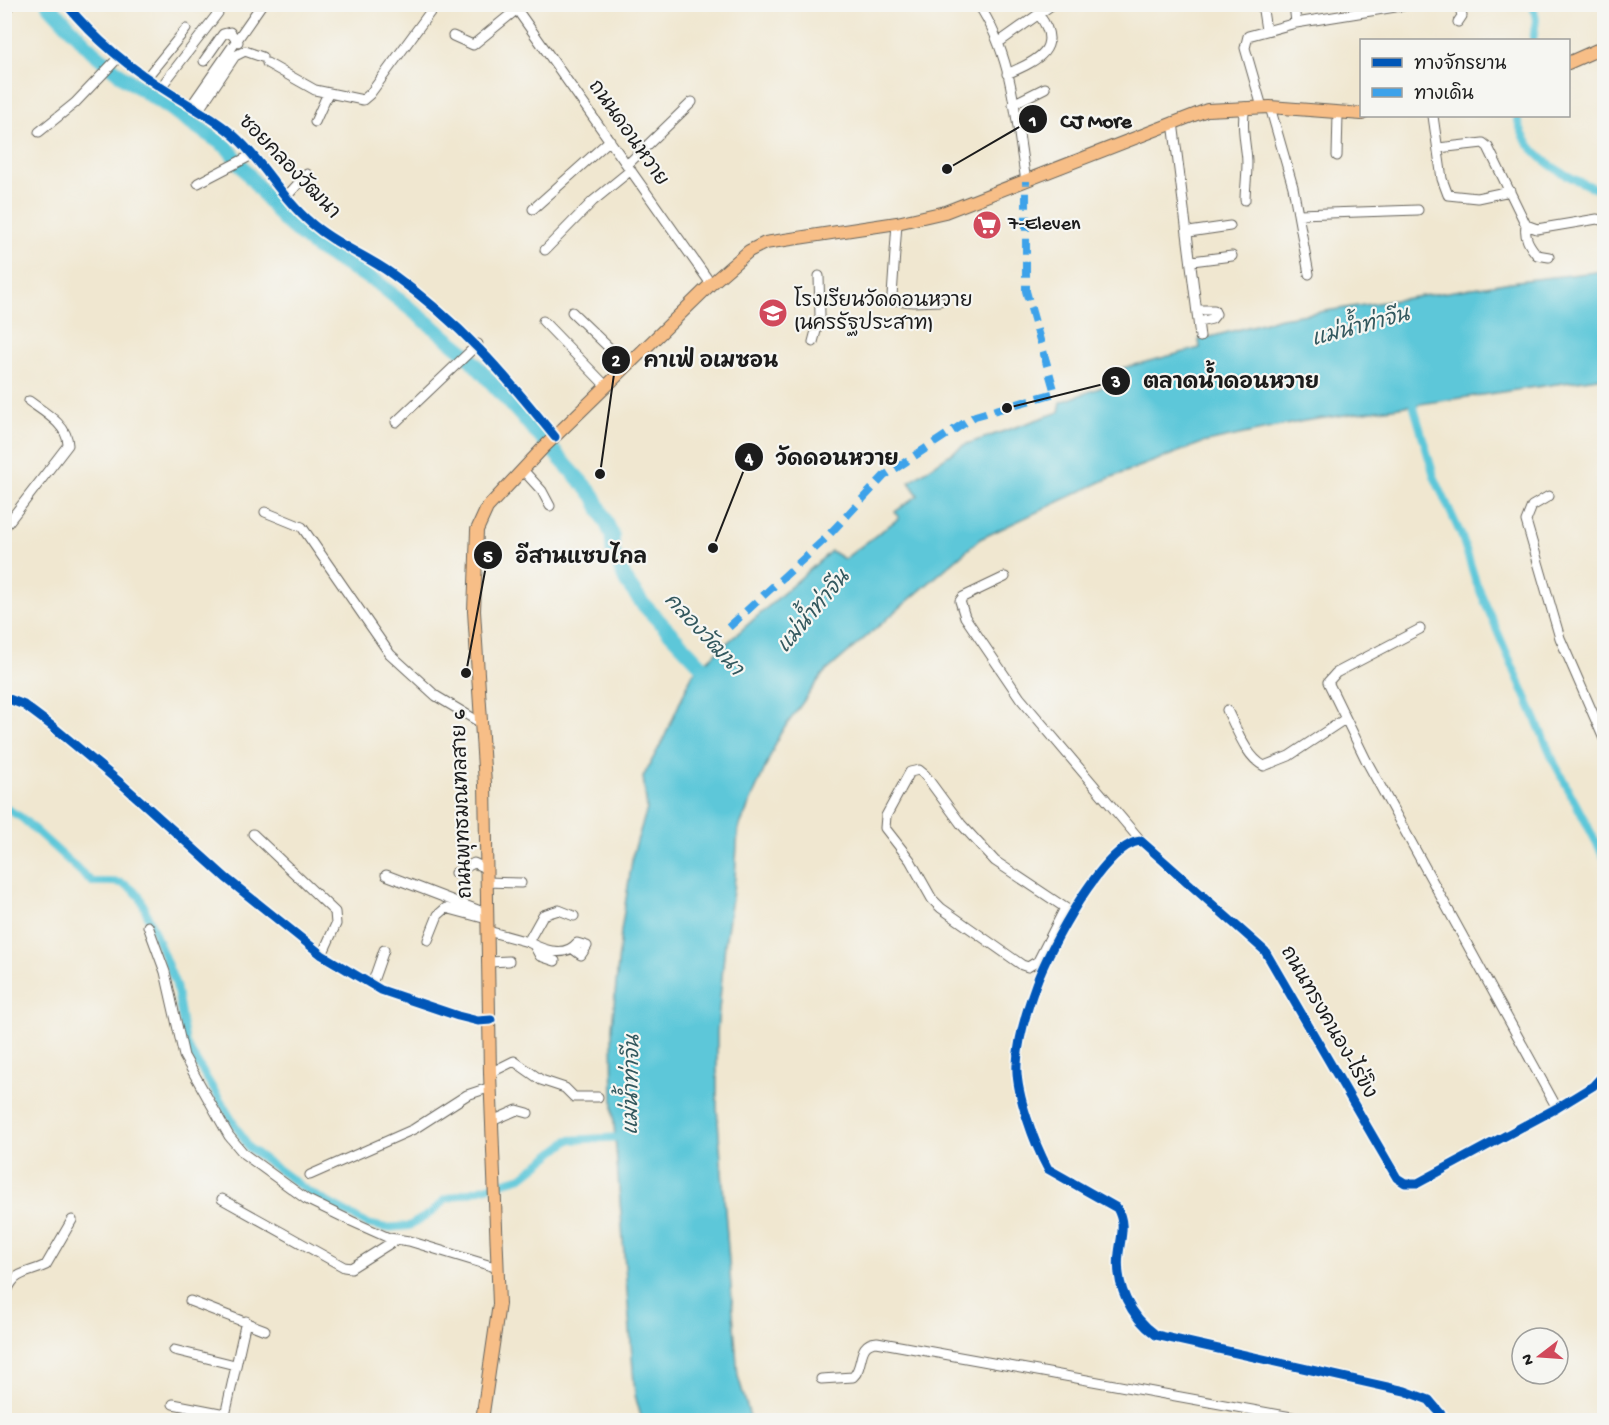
<svg xmlns="http://www.w3.org/2000/svg" width="1609" height="1425" viewBox="0 0 1609 1425" font-family="'Gochi Hand','Playpen Sans Thai',sans-serif">
	<style>
		.water { fill: #5dc7d9; stroke: #3c727a; stroke-width: 1.5 }
		.lines { fill: none; stroke-linecap: round; stroke-linejoin: round }
		.canal { stroke: #5dc7d9; stroke-width: 8 }
		.river { stroke: #5dc7d9; stroke-width: 15 }
		.minor-casing { stroke: #66635b; stroke-width: 11 }
		.major-casing { stroke: #66635b; stroke-width: 14 }
		.minor { stroke: #fff; stroke-width: 9 }
		.major { stroke: #f7be87; stroke-width: 12 }
		.quiet { stroke: #3da2ea; stroke-width: 8; stroke-dasharray: 15 8; stroke-linecap: butt }
		.cycleway-casing { stroke: #f6f6f2; stroke-width: 13 }
		.cycleway { stroke: #0057b8; stroke-width: 9 }
		.labels { text-anchor: middle; dominant-baseline: central; stroke-width: 4.5; stroke-linejoin: round; paint-order: stroke }
		.street-label { font-size: 20px; fill: #1c1c1c; stroke: #f6f6f2 }
		.poi-label { font-size: 20px; fill: #1c1c1c; stroke: #f6f6f2; text-anchor: start }
		.water-label { font-size: 21px; font-style: italic; fill: #33585e; stroke: #f6f6f2 }
		.leader { fill: none; stroke: #1c1c1c; stroke-width: 2 }
		.callout-dot { fill: #1c1c1c; stroke: #f6f6f2; stroke-width: 2 }
		.mark-label { font-size: 18px; text-anchor: middle; font-weight: bold; fill: #fff }
		.callout-label { font-size: 21px; text-anchor: middle; font-weight: bold; fill: #1c1c1c; stroke: #f6f6f2; stroke-width: 4.5; stroke-linejoin: round; paint-order: stroke }
	</style>
	<rect width="100%" height="100%" fill="#f6f6f2"/>
	<filter id="ink" filterUnits="userSpaceOnUse"><feTurbulence type="fractalNoise" baseFrequency=".0167" numOctaves="2"/><feDisplacementMap in="SourceGraphic" scale="12" xChannelSelector="R" yChannelSelector="G"/><feConvolveMatrix kernelMatrix="1 2 1 2 8 2 1 2 1" color-interpolation-filters="sRGB"/></filter>
	<filter id="wash" filterUnits="userSpaceOnUse"><feTurbulence type="fractalNoise" baseFrequency=".008" numOctaves="4" result="noise"/><feDisplacementMap in="SourceGraphic" scale="24" xChannelSelector="R" yChannelSelector="G"/><feGaussianBlur stdDeviation="1.35" result="paint"/><feColorMatrix in="noise" values="0 0 0 0 0 0 0 0 0 0 0 0 0 0 0 0 0 1.4 0 .05"/><feComposite in="paint" operator="in"/></filter>
	<g filter="url(#wash)">
		<rect width="100%" height="100%" fill="#f0e7d0"/>
		<path class="water" d="M1604,271V377L1304,421L1202,443L1107,479L980,539L823,674L780,734L738,830L735,878L725,944L717,1032V1108L738,1376L751,1420H642L635,1395L613,1111L612,1027L621,931L633,854L647,809L643,777L663,740L693,673L831,551L844,559L899,518L895,512L918,495L909,482L964,445L1059,412L1061,402L1113,383L1111,371L1200,348L1199,340L1281,318L1518,281Z"/>
		<g class="lines">
			<path class="canal" d="M1533,40L1536,20L1533,4
				M1517,116C1524,158 1568,178 1604,192
				M1410,394L1434,476L1462,537L1476,582L1555,764L1604,857
				M4,807L22,818L92,882C116,883 122,877 140,897L176,985L186,1044L249,1148L309,1192L367,1224L386,1228L409,1226L431,1213L446,1199L522,1177L569,1140L624,1137"/>
			<path class="river" d="M48,4L92,51L122,76L227,147L283,219L317,248L378,283L463,351L594,496L612,535L613,552L626,581L642,603L715,680"/>
		</g>
	</g>
	<g filter="url(#ink)">
		<g class="lines">
			<g class="minor-casing">
				<path id="minor" d="M66,4C96,41 132,70 173,95C190,106 210,116 226,129C260,155 279,196 311,223C336,245 366,255 392,274C460,323 503,372 555,437
					M513,4L711,284
					M978,4C1013,55 1016,121 1026,181
					M1262,4L1266,30
					M1294,4L1296,23
					M4,12L11,4
					M1458,22L1462,16L1459,4
					M453,36L473,45L516,10
					M998,43L1053,4
					M204,61L223,34L230,32L238,42
					M267,63L315,90L363,100L370,94L436,4
					M1007,74C1036,61 1065,49 1039,15
					M147,77L186,29
					M161,87L218,13
					M1013,104L1045,88
					M191,106L262,4
					M1262,107L1245,48L1248,36L1296,23L1414,4
					M1270,107L1293,187L1309,274
					M198,111L235,56L245,51L262,57
					M1433,116L1442,179L1448,195L1477,198L1510,191
					M315,122L328,93
					M1173,122L1200,337
					M39,132L75,103L119,57
					M1438,148L1483,143L1488,147L1526,225L1537,229L1597,219L1604,221
					M1337,156L1338,114
					M627,165L692,102
					M198,183L252,155
					M286,197L307,174
					M1245,200C1245,185 1249,166 1246,151C1244,135 1242,123 1245,107
					M533,209L610,140
					M1299,214L1418,210
					M897,223L892,296L894,300L913,302L940,301
					M1526,225C1524,238 1529,245 1537,255L1549,257
					M1189,232L1230,226
					M545,250L593,201L631,170
					M1192,261L1232,256
					M1197,310H1214L1216,314L1212,319L1199,322
					M572,312L627,365
					M543,321L606,386
					M813,342L820,316L819,276
					M396,422L478,344
					M522,469L542,491L550,506
					M1549,496L1532,506L1526,521L1560,638L1604,739
					M265,512L302,527L390,654L436,696L481,723
					M4,528L68,445C68,425 44,412 29,401
					M1005,577L963,597L960,601L965,617L1020,698L1141,841
					M1420,629L1336,673L1328,682L1366,760L1557,1108
					M4,697L24,705L52,726L123,785L226,878L322,955L381,990L458,1016L478,1021L491,1020
					M1227,710C1236,727 1246,757 1264,766L1289,756L1345,719
					M253,834L335,912L336,924L322,955
					M455,873L474,863L487,869
					M386,875L488,914
					M487,882L521,883
					M1065,908L1038,961L1028,967L1022,965L941,908L932,899L910,860L885,828L886,816L910,772L919,770L925,775L961,824L995,861L1073,913
					M148,926L165,972L184,1056L229,1136L244,1154L306,1199L351,1221L389,1238L409,1241L498,1268
					M488,931L528,942L543,915L559,910L574,916
					M428,940L438,915L446,908L483,918
					M528,942C543,950 565,958 577,943L587,946L581,955L573,949
					M534,945L540,956L555,961
					M489,962L509,961
					M372,984L384,950
					M490,1073L514,1061L541,1080L565,1088L574,1097H598
					M492,1121L517,1110L528,1113
					M310,1175L414,1129L467,1095L491,1087
					M222,1199L344,1267L351,1268L397,1239
					M4,1299C14,1269 23,1276 46,1265L72,1220
					M190,1301L265,1330
					M174,1350L235,1365
					M821,1379L853,1377C865,1366 856,1343 877,1342L1308,1420
					M173,1404L225,1414
					M224,1420L246,1321
					M1446,1420L1429,1400L1405,1391L1156,1335C1130,1316 1115,1286 1119,1253C1121,1236 1126,1224 1117,1208L1048,1169C1035,1145 1015,1092 1017,1064C1018,1038 1027,1009 1036,984C1048,951 1104,843 1141,841L1265,951L1397,1178L1405,1183H1418L1557,1108L1593,1086L1604,1074"/>
			</g>
			<g class="major-casing">
				<path id="major" d="M1568,63L1604,47
					M482,1420L499,1304L490,1073L485,784L474,611L477,530L487,508L543,448L711,284L749,251L765,243L897,223L945,212L1207,110L1270,107L1362,114"/>
			</g>
			<use href="#minor" class="minor"/>
			<use href="#major" class="major"/>
			<path class="quiet" d="M729,627L825,539L884,476L975,416L1055,393L1026,291V181"/>
			<g class="cycleway-casing">
				<path id="cycleway" d="M66,4C96,41 132,70 173,95C190,106 210,116 226,129C260,155 279,196 311,223C336,245 366,255 392,274C460,323 503,372 555,437
					M4,697L24,705L52,726L123,785L226,878L322,955L381,990L458,1016L478,1021L491,1020
					M1446,1420L1429,1400L1405,1391L1156,1335C1130,1316 1115,1286 1119,1253C1121,1236 1126,1224 1117,1208L1048,1169C1035,1145 1015,1092 1017,1064C1018,1038 1027,1009 1036,984C1048,951 1104,843 1141,841L1265,951L1397,1178L1405,1183H1418L1557,1108L1593,1086L1604,1074"/>
			</g>
			<use href="#cycleway" class="cycleway"/>
		</g>
	</g>
	<defs>
		<g id="supermarket-disc" transform="scale(1.5)"><circle r="9.5" fill="#d1495b" stroke="#f6f6f2"/><path d="M-6-5.5h2.5l.6 2H6L4.5 2H-2.5L-4.4-4H-6ZM-1.5 3.2a1.3 1.3 0 1 0 .1 0ZM3 3.2a1.3 1.3 0 1 0 .1 0Z" fill="#fff"/></g>
		<g id="school-disc" transform="scale(1.5)"><circle r="9.5" fill="#d1495b" stroke="#f6f6f2"/><path d="M0-5L7-2L0 1L-7-2ZM-4 1L0 2.5L4 1V4Q0 6-4 4Z" fill="#fff"/></g>
	</defs>
	<g fill-rule="evenodd">
		<use href="#supermarket-disc" x="987" y="225"/>
		<use href="#school-disc" x="773" y="313"/>
	</g>
	<g class="labels">
		<g class="street-label">
			<text transform="translate(627 134) rotate(55)">ถนนดอนหวาย</text>
			<text transform="translate(288 168) rotate(46)">ซอยคลองวัฒนา</text>
			<text transform="translate(464 804) rotate(-92)">ถนนพุทธมณฑลสาย 6</text>
			<text transform="translate(1327 1023) rotate(60)">ถนนทรงคนอง-ไร่ขิง</text>
		</g>
		<g class="poi-label">
			<text x="1008" y="225">7-Eleven</text>
			<text x="794" y="302">โรงเรียนวัดดอนหวาย<tspan x="794" dy="23">(นครรัฐประสาท)</tspan></text>
		</g>
		<g class="water-label">
			<text transform="translate(1361 329) rotate(-15)">แม่น้ำท่าจีน</text>
			<text transform="translate(815 613) rotate(-50)">แม่น้ำท่าจีน</text>
			<text transform="translate(702 636) rotate(47)">คลองวัฒนา</text>
			<text transform="translate(634 1085) rotate(-89)">แม่น้ำท่าจีน</text>
		</g>
	</g>
	<path class="leader" d="M947 169L1033 119M600 474L616 360M1007 408L1116 381M713 548L749 457M466 673L488 555"/>
	<g class="callout-dot">
		<circle cx="947" cy="169" r="6"/>
		<circle cx="600" cy="474" r="6"/>
		<circle cx="1007" cy="408" r="6"/>
		<circle cx="713" cy="548" r="6"/>
		<circle cx="466" cy="673" r="6"/>
		<circle cx="1033" cy="119" r="15"/>
		<circle cx="616" cy="360" r="15"/>
		<circle cx="1116" cy="381" r="15"/>
		<circle cx="749" cy="457" r="15"/>
		<circle cx="488" cy="555" r="15"/>
	</g>
	<g class="mark-label">
		<text x="1033" y="126">1</text>
		<text x="616" y="366">2</text>
		<text x="1116" y="387">3</text>
		<text x="749" y="464">4</text>
		<text x="488" y="562">5</text>
	</g>
	<g class="callout-label">
		<text x="1096" y="127">CJ More</text>
		<text x="711" y="367">คาเฟ่ อเมซอน</text>
		<text x="1231" y="388">ตลาดน้ำดอนหวาย</text>
		<text x="837" y="465">วัดดอนหวาย</text>
		<text x="581" y="563">อีสานแซบไกล</text>
	</g>
	<rect width="1609" height="1425" fill="none" stroke="#f6f6f2" stroke-width="24"/>
	<rect x="1360" y="39" width="210" height="78" fill="#f6f6f2" stroke="#9f9f9c" stroke-width="1.5"/>
	<rect x="1372" y="58" width="30" height="9" fill="#0057b8" stroke="#9f9f9c" stroke-width="1.5"/>
	<text x="1414" y="69" font-size="18" fill="#1c1c1c">ทางจักรยาน</text>
	<rect x="1372" y="88" width="30" height="9" fill="#3da2ea" stroke="#9f9f9c" stroke-width="1.5"/>
	<text x="1414" y="99" font-size="18" fill="#1c1c1c">ทางเดิน</text>
	<g transform="translate(1540 1356) rotate(253)"><circle r="28" fill="#f6f6f2" stroke="#9f9f9c" stroke-width="1.5"/>
	<path d="M0-4.5L10 22L0 15L-10 22Z" fill="#d1495b"/>
	<text y="-9" font-size="16" font-weight="bold" text-anchor="middle" fill="#1c1c1c">N</text>
	</g>
</svg>
